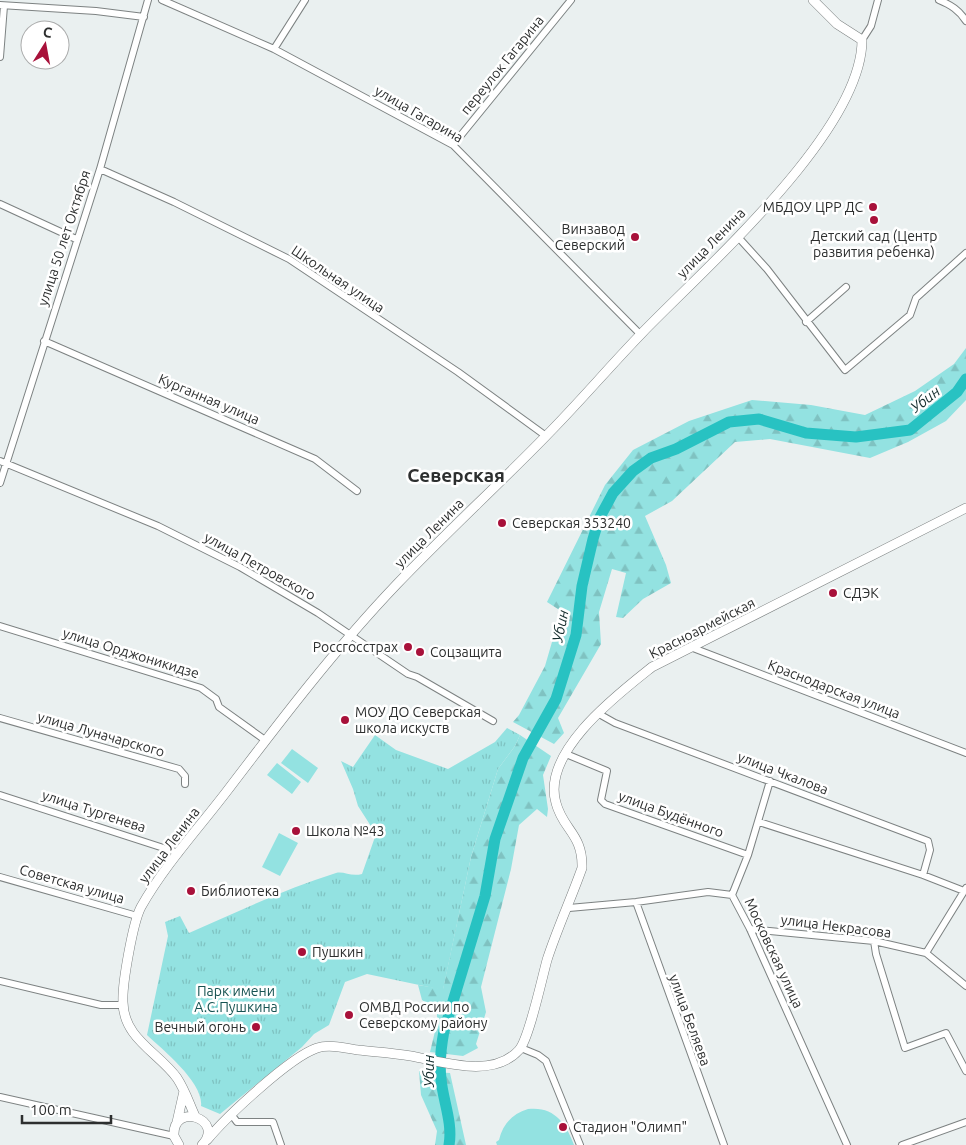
<svg xmlns="http://www.w3.org/2000/svg" width="966" height="1145" viewBox="0 0 966 1145" font-family="Ubuntu,sans-serif">
	<style>
		.grass { fill: #93e2e1 }
		.forest { fill: url(#forest-firs) }
		.park { fill: url(#park-tufts) }
		.lines { fill: none; stroke-linecap: round; stroke-linejoin: round }
		.river { stroke: #28c2c2; stroke-width: 11 }
		.street-casing { stroke: #7d8282; stroke-width: 8 }
		.secondary-casing { stroke: #7d8282; stroke-width: 10 }
		.street { stroke: #fff; stroke-width: 6 }
		.secondary { stroke: #fff; stroke-width: 9 }
		.poi-dot { fill: #a8113a; stroke: #fff; stroke-width: 2 }
		.labels { text-anchor: middle; dominant-baseline: central; stroke-width: 5; stroke-linejoin: round; paint-order: stroke }
		.street-label { font-size: 14px; fill: #2d2f2f; stroke: #fff }
		.poi-label { font-size: 14px; fill: #2d2f2f; stroke: #fff; text-anchor: start }
		.park-label { font-size: 14px; fill: #175352; stroke: #fff }
		.water-label { font-size: 15px; font-style: italic; fill: #162e2e; stroke: #fff }
		.district-label { font-size: 19px; font-weight: bold; fill: #2d2f2f; stroke: #fff }
	</style>
	<defs>
		<pattern id="forest-firs" width="22" height="20" patternUnits="userSpaceOnUse" patternTransform="scale(1.25)"><rect width="22" height="20" fill="#93e2e1"/><path d="M5 1l3.5 6h-7zM16 11l3.5 6h-7z" fill="#7fc2c1"/></pattern>
		<pattern id="park-tufts" width="24" height="20" patternUnits="userSpaceOnUse" patternTransform="scale(1.25)"><rect width="24" height="20" fill="#93e2e1"/><path d="M3 7l-1-3M5 7V3M7 7l1-3M15 17l-1-3M17 17v-4M19 17l1-3" fill="none" stroke="#7fc2c1"/></pattern>
	</defs>
	<rect width="100%" height="100%" fill="#eaf0f0"/>
	<path class="grass" d="M292,749L318,768L308,783L281,763Z
		M277,763L301,782L292,794L267,775Z
		M279,833L298,843L280,876L262,867Z
		M528,1109C554,1106 566,1123 574,1145H497L496,1142L499,1140C503,1124 512,1114 528,1109Z"/>
	<path class="forest" d="M966,348V400L946,421L908,442L870,458L770,439L735,442L672,501L645,516L666,565L671,583L643,599L623,618L616,617L626,573L612,569L599,612L601,644L558,718L564,733L554,744L513,722L519,715L545,666L561,611L547,602L605,485L633,450L689,421L752,400L811,405L865,415L915,391L954,364Z
		M520,735L551,756L543,775L548,809L547,817L537,809L519,825L511,869L481,987L486,1012L476,1044L478,1048L463,1056L430,1052L437,1023V1010L422,1000L418,985L443,989L471,857L498,769L515,746Z
		M419,1071L450,1073L466,1145H435L437,1131L421,1095Z"/>
	<path class="park" d="M507,728L520,735L515,746L498,769L471,857L443,990L367,974L345,982L329,1025L314,1034L302,1047L220,1114L201,1106C204,1083 163,1050 147,1035L168,936L165,922L180,916L189,933C237,912 285,889 336,873C344,871 351,877 362,874L376,834L358,806L353,789L341,761L353,767L375,735L396,750L448,769L495,742Z"/>
	<g class="lines">
		<path class="river" d="M449,1145C453,1123 443,1101 441,1079C439,1063 441,1047 444,1031L485,896L495,839L523,758L556,699L576,635L582,586L593,539L599,519L613,493L633,471L651,458L676,449L729,422L759,419L806,433L856,437L910,430L957,392L966,379"/>
		<g class="street-casing">
			<path id="street" d="M162,0L274,49L453,145L641,335
				M939,0C951,5 959,10 966,21
				M0,5L96,11L144,17
				M862,40L871,26L878,0
				M274,49L305,0
				M0,57L4,6
				M453,145L571,0
				M100,169L174,202L289,259L458,372L546,436
				M0,204L76,239
				M738,237L767,269L845,370L910,315L916,298L966,253
				M806,322L846,287
				M44,341L315,459L357,491
				M0,461L158,526L240,567L318,613L408,674L417,677L493,721
				M0,483L100,169L148,0
				M0,626L201,688L216,699L219,707L265,740
				M693,648L966,753
				M599,714L615,723L928,841L930,850L923,875
				M0,718L179,769L185,776V784
				M566,754L607,771L601,800L605,804L748,855
				M0,795L179,853
				M759,822L923,875L964,891
				M0,877L137,916
				M732,895L748,855L770,781
				M636,902L724,1145
				M569,908L636,902L708,892L732,895L750,929L847,1145
				M750,929L874,941L926,953L966,986
				M874,941L876,954L905,1048L946,1033L966,1071
				M926,953L966,888
				M0,981L101,1005H123
				M521,1048L538,1055L546,1061L580,1145
				M0,1097L174,1136
				M231,1114L237,1122H273L281,1145
				M902,1145L966,1122"/>
		</g>
		<g class="secondary-casing">
			<path id="secondary" d="M195,1116C189,1103 185,1090 177,1078C159,1053 123,1038 123,1002C122,984 133,922 141,907C164,866 198,829 227,791C281,720 335,649 397,584C445,534 496,487 544,438C578,404 609,367 643,332C705,268 862,131 862,40L837,24L813,0
				M177,1122L184,1091
				M207,1140C226,1117 290,1057 317,1048C329,1044 345,1048 358,1050C376,1052 393,1053 411,1056C443,1062 493,1079 519,1050C529,1039 542,978 547,960C557,929 571,899 582,868C583,834 563,830 556,803C541,752 618,694 652,667L966,508
				M179,1145L174,1136C172,1101 226,1119 202,1145"/>
		</g>
		<use href="#street" class="street"/>
		<use href="#secondary" class="secondary"/>
	</g>
	<g class="poi-dot">
		<circle cx="873" cy="207" r="5"/>
		<circle cx="874" cy="220" r="5"/>
		<circle cx="635" cy="237" r="5"/>
		<circle cx="502" cy="523" r="5"/>
		<circle cx="833" cy="593" r="5"/>
		<circle cx="408" cy="647" r="5"/>
		<circle cx="420" cy="652" r="5"/>
		<circle cx="345" cy="720" r="5"/>
		<circle cx="296" cy="831" r="5"/>
		<circle cx="191" cy="891" r="5"/>
		<circle cx="302" cy="952" r="5"/>
		<circle cx="349" cy="1015" r="5"/>
		<circle cx="256" cy="1027" r="5"/>
		<circle cx="563" cy="1127" r="5"/>
	</g>
	<g class="labels">
		<g class="street-label">
			<text transform="translate(502 65) rotate(-51)">переулок Гагарина</text>
			<text transform="translate(419 114) rotate(30)">улица Гагарина</text>
			<text transform="translate(64 238) rotate(-72)">улица 50 лет Октября</text>
			<text transform="translate(711 243) rotate(-46)">улица Ленина</text>
			<text transform="translate(338 279) rotate(34)">Школьная улица</text>
			<text transform="translate(209 399) rotate(23)">Курганная улица</text>
			<text transform="translate(429 533) rotate(-45)">улица Ленина</text>
			<text transform="translate(260 566) rotate(29)">улица Петровского</text>
			<text transform="translate(702 628) rotate(-27)">Красноармейская</text>
			<text transform="translate(131 653) rotate(17)">улица Орджоникидзе</text>
			<text transform="translate(834 689) rotate(21)">Краснодарская улица</text>
			<text transform="translate(101 734) rotate(16)">улица Луначарского</text>
			<text transform="translate(783 773) rotate(21)">улица Чкалова</text>
			<text transform="translate(94 811) rotate(18)">улица Тургенева</text>
			<text transform="translate(671 814) rotate(20)">улица Будённого</text>
			<text transform="translate(169 845) rotate(-53)">улица Ленина</text>
			<text transform="translate(72 884) rotate(16)">Советская улица</text>
			<text transform="translate(836 926) rotate(7)">улица Некрасова</text>
			<text transform="translate(774 953) rotate(65)">Московская улица</text>
			<text transform="translate(690 1020) rotate(70)">улица Беляева</text>
		</g>
		<g class="poi-label">
			<text x="863" y="207" text-anchor="end">МБДОУ ЦРР ДС</text>
			<text x="625" y="229" text-anchor="end">Винзавод<tspan x="625" dy="16">Северский</tspan></text>
			<text x="874" y="236" text-anchor="middle">Детский сад (Центр<tspan x="874" dy="16">развития ребенка)</tspan></text>
			<text x="512" y="523">Северская 353240</text>
			<text x="843" y="593">СДЭК</text>
			<text x="398" y="647" text-anchor="end">Россгосстрах</text>
			<text x="430" y="652">Соцзащита</text>
			<text x="355" y="712">МОУ ДО Северская<tspan x="355" dy="16">школа искуств</tspan></text>
			<text x="306" y="831">Школа №43</text>
			<text x="201" y="891">Библиотека</text>
			<text x="312" y="952">Пушкин</text>
			<text x="359" y="1007">ОМВД России по<tspan x="359" dy="16">Северскому району</tspan></text>
			<text x="246" y="1027" text-anchor="end">Вечный огонь</text>
			<text x="573" y="1127">Стадион "Олимп"</text>
		</g>
		<g class="park-label">
			<text x="236" y="991">Парк имени<tspan x="236" dy="16">А.С.Пушкина</tspan></text>
		</g>
		<g class="water-label">
			<text transform="translate(925 399) rotate(-38)">Убин</text>
			<text transform="translate(560 626) rotate(-79)">Убин</text>
			<text transform="translate(428 1071) rotate(-90)">Убин</text>
		</g>
		<g class="district-label">
			<text x="456" y="475">Северская</text>
		</g>
	</g>
	<g transform="translate(45 45) rotate(11)"><circle r="24" fill="#ffffff" stroke="#abacac"/>
	<path d="M0-4L9 19L0 12L-9 19Z" fill="#a8113a"/>
	<text y="-8" font-size="14" font-weight="bold" text-anchor="middle" fill="#2d2f2f">С</text>
	</g>
	<path d="M22 1115v8h89v-8" fill="none" stroke="#2d2f2f" stroke-width="2.5"/>
	<text x="30" y="1115" font-size="15" fill="#2d2f2f" stroke="#ffffff" stroke-width="4" paint-order="stroke">100 m</text>
</svg>
